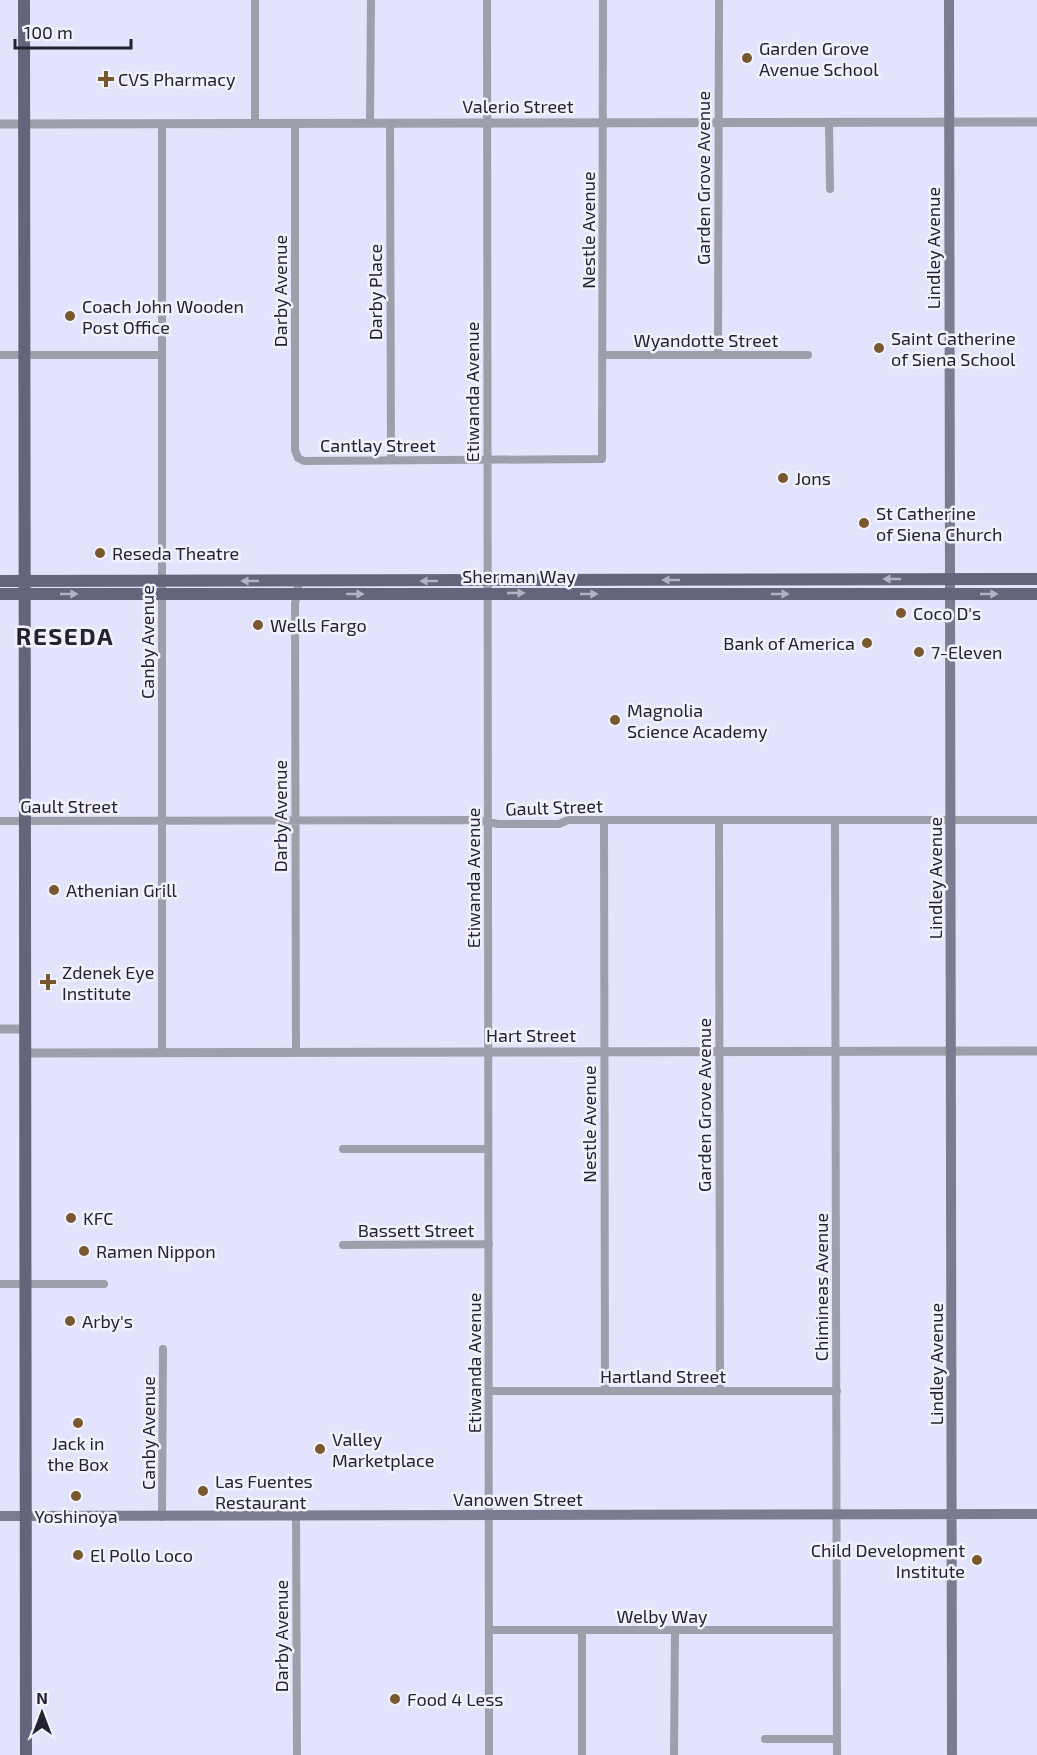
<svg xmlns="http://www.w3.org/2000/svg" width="1037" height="1755" viewBox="0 0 1037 1755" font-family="'Exo 2',sans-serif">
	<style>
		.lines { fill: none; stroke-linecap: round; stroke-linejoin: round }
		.minor { stroke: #9f9fac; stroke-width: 8 }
		.tertiary { stroke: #9f9fac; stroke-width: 9 }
		.secondary { stroke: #7c7c90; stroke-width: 10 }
		.primary { stroke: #64647b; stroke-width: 12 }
		.oneway { fill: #b2b2c4 }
		.poi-dot { fill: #7a582f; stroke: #f2f2ff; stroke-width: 2 }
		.labels { text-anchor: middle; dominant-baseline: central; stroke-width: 5; stroke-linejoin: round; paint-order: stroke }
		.poi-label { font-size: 18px; fill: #23222e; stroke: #f2f2ff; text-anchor: start }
		.street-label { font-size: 18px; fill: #23222e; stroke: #f2f2ff }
		.district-label { font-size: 24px; font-weight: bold; letter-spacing: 1.5px; fill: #23222e; stroke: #f2f2ff }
	</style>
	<rect width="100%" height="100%" fill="#e3e3fd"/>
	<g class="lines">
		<path class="minor" d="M487,0L489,1755
			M370,123L371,0
			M829,123L830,189
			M162,124V1052
			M255,124V0
			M295,124V450L298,458L304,461L602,459L603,0
			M390,124L391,460
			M0,355H162
			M603,355H808
			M718,355L719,0
			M604,820L605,1391
			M719,820L720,1390
			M835,820L837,1755
			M0,821L476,820L498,824H559L568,820H1037
			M296,1052L295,604L299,581
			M343,1149H488
			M343,1245L489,1244
			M0,1284H104
			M489,1391H837
			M296,1516L297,1755
			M162,1517L163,1349
			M489,1630H836
			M582,1631V1755
			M765,1739H836
			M674,1755L675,1631"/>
		<path class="tertiary" d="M0,124L1037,122
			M0,1029H25
			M26,1053L1037,1051"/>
		<path class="secondary" d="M949,0L952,1755
			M0,1516L1037,1514"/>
		<path class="primary" d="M24,0L26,1755
			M0,581L1037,579
			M0,594H1037"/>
	</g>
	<defs><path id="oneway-solid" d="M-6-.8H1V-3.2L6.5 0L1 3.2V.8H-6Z" transform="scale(1.5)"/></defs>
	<g class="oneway">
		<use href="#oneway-solid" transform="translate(892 579) rotate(180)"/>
		<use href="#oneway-solid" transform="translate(671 580) rotate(-180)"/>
		<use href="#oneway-solid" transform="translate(250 581) rotate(180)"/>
		<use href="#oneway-solid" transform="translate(429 581) rotate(180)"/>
		<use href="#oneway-solid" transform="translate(516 593)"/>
		<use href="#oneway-solid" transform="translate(69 594)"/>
		<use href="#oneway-solid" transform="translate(355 594)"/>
		<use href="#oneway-solid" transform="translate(589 594)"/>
		<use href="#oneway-solid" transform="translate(780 594)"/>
		<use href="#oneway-solid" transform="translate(989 594)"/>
	</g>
	<g class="poi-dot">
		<circle cx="747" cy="58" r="6"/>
		<path d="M103 70h6v6h6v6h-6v6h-6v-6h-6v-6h6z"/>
		<circle cx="70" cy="316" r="6"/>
		<circle cx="879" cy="348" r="6"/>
		<circle cx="783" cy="478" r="6"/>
		<circle cx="864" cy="523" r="6"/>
		<circle cx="100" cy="553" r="6"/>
		<circle cx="901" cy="613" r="6"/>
		<circle cx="258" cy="625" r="6"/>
		<circle cx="867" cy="643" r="6"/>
		<circle cx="919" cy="652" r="6"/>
		<circle cx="615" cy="720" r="6"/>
		<circle cx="54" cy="890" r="6"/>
		<path d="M45 973h6v6h6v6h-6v6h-6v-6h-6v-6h6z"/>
		<circle cx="71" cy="1218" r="6"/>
		<circle cx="84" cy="1251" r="6"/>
		<circle cx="70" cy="1321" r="6"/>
		<circle cx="78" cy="1423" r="6"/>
		<circle cx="320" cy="1449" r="6"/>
		<circle cx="203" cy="1491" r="6"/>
		<circle cx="76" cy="1496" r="6"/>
		<circle cx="78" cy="1555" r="6"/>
		<circle cx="977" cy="1560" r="6"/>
		<circle cx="395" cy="1699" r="6"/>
	</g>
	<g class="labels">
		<g class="poi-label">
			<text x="759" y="48">Garden Grove<tspan x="759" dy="21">Avenue School</tspan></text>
			<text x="118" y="79">CVS Pharmacy</text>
			<text x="82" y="306">Coach John Wooden<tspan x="82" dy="21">Post Office</tspan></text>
			<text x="891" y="338">Saint Catherine<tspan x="891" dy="21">of Siena School</tspan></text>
			<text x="795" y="478">Jons</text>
			<text x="876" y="513">St Catherine<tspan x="876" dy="21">of Siena Church</tspan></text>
			<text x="112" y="553">Reseda Theatre</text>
			<text x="913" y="613">Coco D's</text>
			<text x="270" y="625">Wells Fargo</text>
			<text x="855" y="643" text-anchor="end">Bank of America</text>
			<text x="931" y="652">7-Eleven</text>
			<text x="627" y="710">Magnolia<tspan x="627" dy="21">Science Academy</tspan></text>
			<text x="66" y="890">Athenian Grill</text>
			<text x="62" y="972">Zdenek Eye<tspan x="62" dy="21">Institute</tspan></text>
			<text x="83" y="1218">KFC</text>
			<text x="96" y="1251">Ramen Nippon</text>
			<text x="82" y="1321">Arby's</text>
			<text x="332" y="1439">Valley<tspan x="332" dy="21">Marketplace</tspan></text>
			<text x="78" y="1443" text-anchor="middle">Jack in<tspan x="78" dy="21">the Box</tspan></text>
			<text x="215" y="1481">Las Fuentes<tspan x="215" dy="21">Restaurant</tspan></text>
			<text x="76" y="1516" text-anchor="middle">Yoshinoya</text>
			<text x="965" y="1550" text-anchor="end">Child Development<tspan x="965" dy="21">Institute</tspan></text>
			<text x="90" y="1555">El Pollo Loco</text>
			<text x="407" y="1699">Food 4 Less</text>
		</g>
		<g class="street-label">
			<text x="518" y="106">Valerio Street</text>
			<text transform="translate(703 178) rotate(-90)">Garden Grove Avenue</text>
			<text transform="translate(588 230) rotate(-90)">Nestle Avenue</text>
			<text transform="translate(933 248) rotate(-90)">Lindley Avenue</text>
			<text transform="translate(280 291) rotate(-90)">Darby Avenue</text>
			<text transform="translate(375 292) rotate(-90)">Darby Place</text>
			<text x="706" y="340">Wyandotte Street</text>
			<text transform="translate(472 392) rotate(-90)">Etiwanda Avenue</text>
			<text x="378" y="445">Cantlay Street</text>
			<text x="519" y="576">Sherman Way</text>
			<text transform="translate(147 642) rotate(-90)">Canby Avenue</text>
			<text x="69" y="806">Gault Street</text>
			<text transform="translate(554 807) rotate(-2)">Gault Street</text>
			<text transform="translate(280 816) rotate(-90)">Darby Avenue</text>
			<text transform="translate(473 878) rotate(-90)">Etiwanda Avenue</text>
			<text transform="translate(935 878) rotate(-90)">Lindley Avenue</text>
			<text x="531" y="1035">Hart Street</text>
			<text transform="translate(704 1105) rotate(-90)">Garden Grove Avenue</text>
			<text transform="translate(589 1124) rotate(-90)">Nestle Avenue</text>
			<text x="416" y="1230">Bassett Street</text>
			<text transform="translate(821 1287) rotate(-90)">Chimineas Avenue</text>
			<text transform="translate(474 1363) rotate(-90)">Etiwanda Avenue</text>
			<text transform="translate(936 1364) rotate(-90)">Lindley Avenue</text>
			<text x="663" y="1376">Hartland Street</text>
			<text transform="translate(148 1433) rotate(-90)">Canby Avenue</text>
			<text x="518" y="1499">Vanowen Street</text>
			<text x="662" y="1616">Welby Way</text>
			<text transform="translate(281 1636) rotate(-90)">Darby Avenue</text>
		</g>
		<g class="district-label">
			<text x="65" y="635">RESEDA</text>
		</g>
	</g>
	<g transform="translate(42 1713)" stroke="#f2f2ff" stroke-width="4.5" paint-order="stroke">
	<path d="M0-4.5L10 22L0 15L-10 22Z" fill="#23222e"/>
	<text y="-9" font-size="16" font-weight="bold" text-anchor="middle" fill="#23222e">N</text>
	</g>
	<path d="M15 39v9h116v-9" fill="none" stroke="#23222e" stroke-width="3"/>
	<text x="24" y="39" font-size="18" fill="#23222e" stroke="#f2f2ff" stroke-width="4.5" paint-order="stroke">100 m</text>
</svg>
